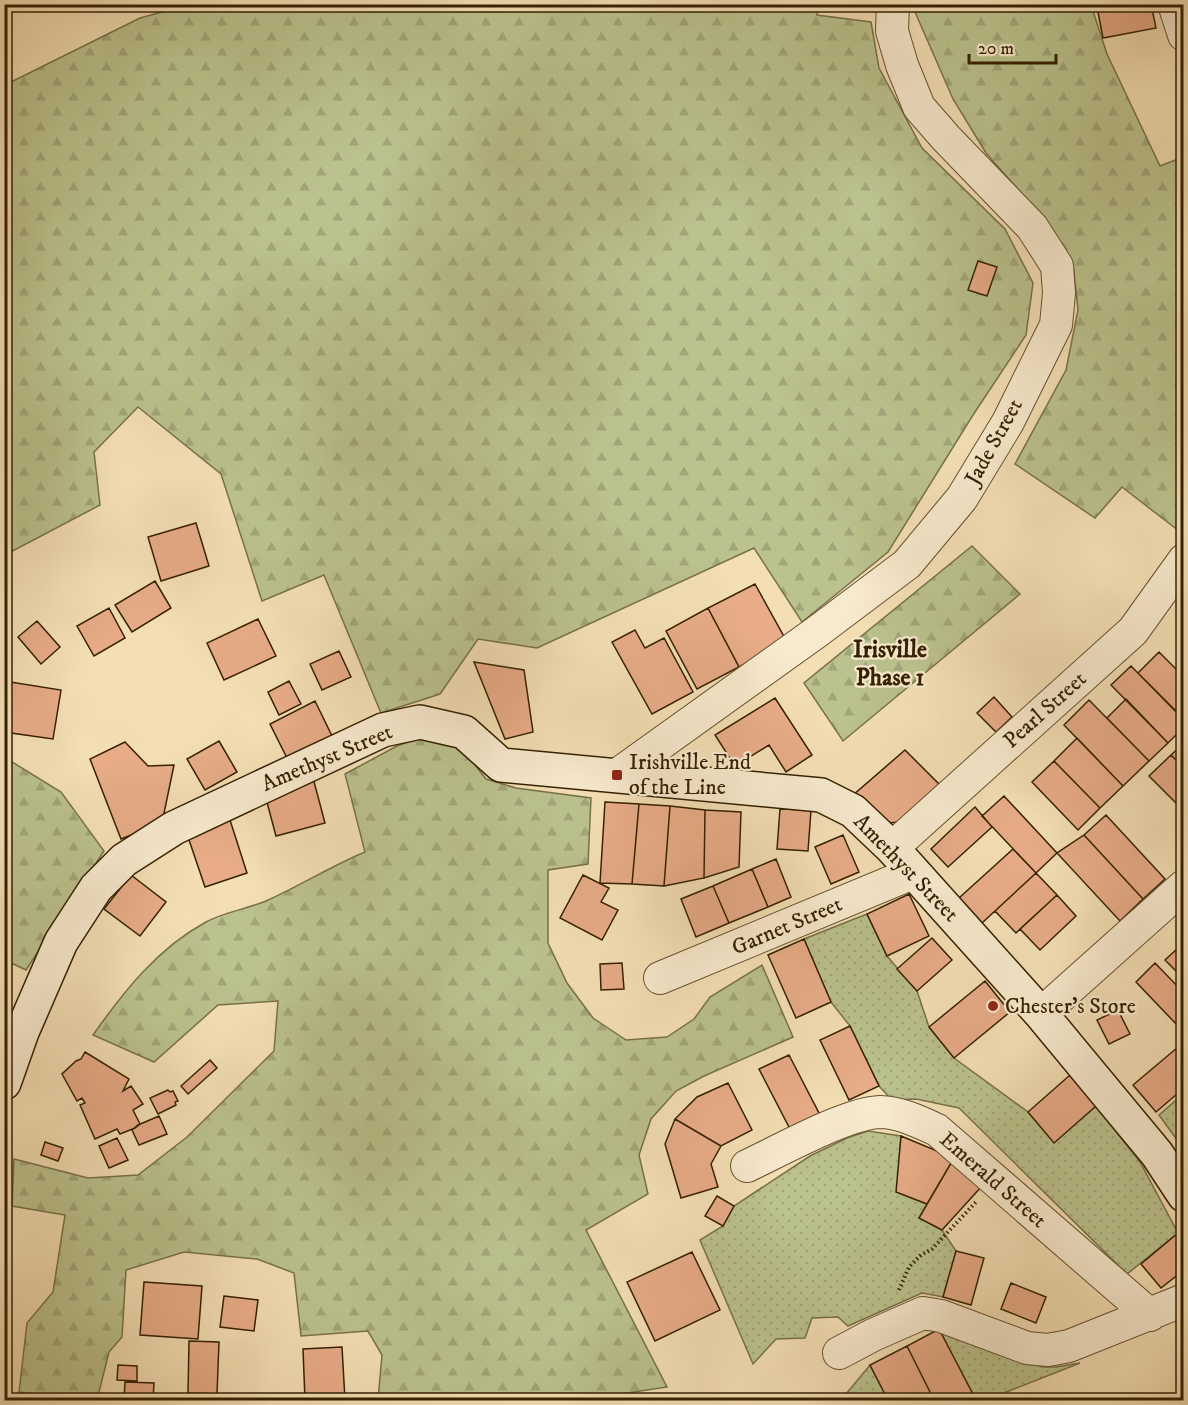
<svg xmlns="http://www.w3.org/2000/svg" width="1188" height="1405" viewBox="0 0 1188 1405" font-family="'IM FELL DW Pica',serif">
	<style>
		.grass { fill: url(#grass-dots); stroke: #787148; stroke-width: 1.5 }
		.forest { fill: url(#forest-firs); stroke: #787148; stroke-width: 1.5 }
		.building { fill: #e8ac88; stroke: #352002; stroke-width: 1.5 }
		.lines { fill: none; stroke-linecap: round; stroke-linejoin: round }
		.street-casing { stroke: #65502e; stroke-width: 34 }
		.secondary-casing { stroke: #352002; stroke-width: 36 }
		.path { stroke: #352002; stroke-width: 4; stroke-dasharray: 1.5 3; stroke-linecap: butt }
		.street { stroke: #f8eace; stroke-width: 32 }
		.secondary { stroke: #f8eace; stroke-width: 33 }
		.poi-dot { fill: #8f2418; stroke: #f8eace; stroke-width: 2 }
		.labels { text-anchor: middle; dominant-baseline: central; stroke-width: 4.5; stroke-linejoin: round; paint-order: stroke }
		.street-label { font-size: 22px; fill: #352002; stroke: #f8eace }
		.poi-label { font-size: 22px; fill: #352002; stroke: #f8eace; text-anchor: start }
		.neighbourhood-label { font-size: 24px; font-weight: bold; fill: #352002; stroke: #f8eace }
	</style>
	<defs>
		<pattern id="grass-dots" width="8" height="8" patternUnits="userSpaceOnUse" patternTransform="scale(1.5)"><rect width="8" height="8" fill="#bbc28d"/><path d="M2 2h.1M6 6h.1" fill="none" stroke="#a1a678" stroke-width="1.8" stroke-linecap="round"/></pattern>
		<pattern id="forest-firs" width="22" height="20" patternUnits="userSpaceOnUse" patternTransform="scale(1.5)"><rect width="22" height="20" fill="#bbc28d"/><path d="M5 1l3.5 6h-7zM16 11l3.5 6h-7z" fill="#a1a678"/></pattern>
	</defs>
	<rect width="100%" height="100%" fill="#f4dfb4"/>
	<filter id="stains"><feTurbulence type="fractalNoise" baseFrequency=".00333" numOctaves="4"/><feColorMatrix values="0 0 0 0 .2 0 0 0 0 .09 0 0 0 0 .02 0 0 0 .5 -.17"/></filter>
	<radialGradient id="worn" r=".72"><stop offset=".6" stop-color="#630" stop-opacity="0"/><stop offset="1" stop-color="#630" stop-opacity=".3"/></radialGradient>
	<path class="grass" d="M867,914L887,956L917,991L929,1027L954,1058L1028,1112L1054,1142L1096,1106L1140,1162L1178,1233L1127,1274L959,1108L916,1099L892,1100L879,1086L850,1026L831,1002L804,939Z
		M1183,1094V1148L1159,1115Z
		M868,1131L901,1136L897,1192L927,1204L919,1218L942,1230L956,1251L943,1297L922,1293L848,1326L838,1317L812,1318L805,1338L776,1339L753,1364L700,1240L723,1226L734,1206L810,1156L847,1138Z
		M939,1329L1042,1367H1056L1080,1363L986,1400H976Z
		M870,1365L888,1400H841Z"/>
	<path class="forest" d="M818,4L817,15L871,22L879,68L922,148L1005,229L1033,283L1026,335L973,415L888,552L802,622L754,548L537,648L478,639L440,694L381,713L324,575L262,601L221,474L138,407L94,452L100,505L5,555V85L140,18L188,5Z
		M917,4L1091,5L1107,54L1160,166L1183,157L1184,524L1179,531L1122,487L1095,518L1015,464L1066,370L1078,310L1073,264L1050,226L986,153L953,99L915,12Z
		M972,546L1020,594L843,741L804,683Z
		M428,735L464,751L486,779L516,788L591,798L588,864L548,870V943L567,983L593,1018L626,1040L667,1037L694,1019L710,997L762,965L793,1037L704,1076L676,1091L651,1119L639,1155L648,1194L586,1230L667,1387L621,1394L618,1400H378L382,1355L368,1331L301,1336L294,1273L257,1259L184,1252L126,1270L122,1337L109,1352L97,1400H77L19,1392L27,1323L53,1292L65,1215L12,1206L14,1159L88,1178L138,1175L187,1137L274,1051L278,1001L218,1005L154,1062L93,1035C124,991 158,948 206,922C224,912 247,909 266,901C300,886 331,866 365,852L345,774L397,746Z
		M4,757L61,792L104,851L26,970L5,960Z"/>
	<path class="building" d="M1109,4H1151L1156,28L1103,38L1097,7Z
		M978,261L997,267L987,296L968,290Z
		M196,523L209,566L161,581L148,537Z
		M155,581L171,608L132,632L115,605Z
		M755,584L787,642L739,667L708,608Z
		M109,608L125,638L94,656L77,626Z
		M708,608L739,667L697,689L666,631Z
		M258,619L276,656L224,680L207,643Z
		M37,621L60,647L41,664L18,637Z
		M635,630L645,648L664,638L693,692L652,714L612,642Z
		M339,651L351,677L322,690L310,664Z
		M1159,652L1184,677V702L1175,710L1138,673Z
		M474,662L524,670L533,732L505,739Z
		M1131,666L1184,720V727L1168,743L1111,685Z
		M4,681L61,690L53,739L4,732Z
		M289,681L301,704L279,715L268,692Z
		M994,697L1012,717L996,732L977,713Z
		M775,698L812,755L786,772L769,745L735,766L715,735Z
		M1126,699L1168,743L1149,761L1107,718Z
		M1089,700L1149,761L1123,786L1064,725Z
		M315,701L332,736L287,758L270,724Z
		M1077,738L1123,786L1100,808L1054,761Z
		M219,741L237,772L205,790L187,759Z
		M125,742L148,766L174,765L162,823L121,839L90,759Z
		M1184,743V768L1171,755Z
		M905,750L940,785L899,822L888,823L852,796Z
		M1171,755L1184,768V811L1149,776Z
		M1054,761L1100,808L1078,830L1032,782Z
		M313,778L325,823L276,836L264,791Z
		M1004,796L1057,853L1036,873L982,816Z
		M605,802L639,804L632,884L600,883Z
		M639,804L670,806L664,886L632,884Z
		M670,806L705,810L704,878L664,886Z
		M975,807L992,827L948,867L931,849Z
		M780,809L811,810L808,851L777,849Z
		M705,810L741,812L739,867L704,878Z
		M1106,815L1165,879L1143,899L1084,835Z
		M230,820L247,873L205,887L187,834Z
		M843,835L859,872L831,884L815,847Z
		M1084,835L1143,899L1120,921L1057,853Z
		M1013,849L1036,873L982,923L959,898Z
		M776,859L791,897L768,907L752,869Z
		M752,869L768,907L729,923L713,886Z
		M1036,873L1057,895L1016,933L995,911Z
		M131,875L166,902L140,936L104,909Z
		M583,875L609,888L601,902L618,910L602,940L560,918Z
		M713,886L729,923L696,937L681,899Z
		M909,894L929,936L887,956L867,914Z
		M1057,895L1076,916L1040,950L1020,929Z
		M932,938L952,960L917,991L897,969Z
		M804,939L831,1002L796,1018L768,955Z
		M1178,948L1184,954V979L1165,960Z
		M622,963L624,989L601,990L600,964Z
		M1155,963L1184,993V1021L1178,1026L1136,982Z
		M985,981L1010,1012L954,1058L929,1027Z
		M1118,1010L1130,1034L1109,1044L1097,1020Z
		M850,1026L879,1086L849,1100L820,1040Z
		M1184,1042V1088L1156,1112L1133,1085Z
		M85,1052L129,1079L123,1091L131,1086L143,1104L133,1110L140,1124L135,1128L120,1134L117,1129L95,1139L80,1105L85,1103L82,1098L77,1101L62,1074L76,1061L81,1059Z
		M789,1055L820,1115L790,1129L759,1069Z
		M210,1060L217,1068L188,1094L181,1086Z
		M1070,1075L1096,1106L1054,1143L1028,1112Z
		M728,1083L752,1130L721,1146L675,1119L697,1097Z
		M168,1090L170,1092L173,1091L178,1101L175,1102L176,1105L158,1114L150,1098Z
		M159,1116L167,1134L139,1145L132,1130L138,1125Z
		M675,1119L721,1146L711,1164L718,1187L681,1198L665,1144Z
		M901,1136L954,1158L927,1204L896,1192Z
		M117,1138L128,1160L109,1168L99,1146Z
		M45,1142L63,1148L58,1161L41,1155Z
		M954,1158L982,1186L942,1230L919,1218Z
		M717,1196L734,1206L723,1226L705,1216Z
		M1178,1233L1184,1240V1270L1161,1288L1141,1264Z
		M956,1251L984,1258L971,1305L943,1297Z
		M692,1252L720,1310L655,1341L627,1282Z
		M144,1282L202,1286L198,1339L140,1335Z
		M1011,1283L1046,1297L1036,1323L1001,1309Z
		M224,1296L258,1300L254,1331L220,1327Z
		M939,1329L976,1400H934L907,1346Z
		M189,1341L219,1342L217,1394L188,1393Z
		M907,1346L934,1400H888L870,1365Z
		M342,1347L345,1400H305L303,1349Z
		M118,1365L137,1366V1381L117,1380Z
		M125,1382L154,1383L153,1400H124Z"/>
	<g class="lines">
		<g class="street-casing">
			<path id="street" d="M1174,4L1184,35
				M617,775L818,631L907,564L962,498L1008,422L1056,325L1059,293L1057,266L1032,227L946,138L919,107L902,65L892,31L893,4
				M892,848L1133,631L1184,560
				M660,978L913,873
				M1041,1014L1184,886
				M747,1166C779,1151 847,1113 880,1112C899,1112 920,1122 937,1130L1150,1315
				M839,1353L873,1335L923,1313L941,1316L1027,1348L1048,1350L1069,1346L1184,1300"/>
		</g>
		<g class="secondary-casing">
			<path id="secondary" d="M4,1083L22,1032L61,942L96,888L124,860L174,828L383,730L420,722L464,732L501,765L821,795L853,811L892,848L1041,1014L1157,1154L1184,1195"/>
		</g>
		<path class="path" d="M899,1290L909,1267L921,1255L932,1249L976,1202
			M677,1400L682,1399"/>
		<use href="#street" class="street"/>
		<use href="#secondary" class="secondary"/>
	</g>
	<g class="poi-dot">
		<rect x="611" y="769" width="12" height="12" rx="3"/>
		<circle cx="993" cy="1006" r="6"/>
	</g>
	<g class="labels">
		<g class="street-label">
			<text transform="translate(994 442) rotate(-61)">Jade Street</text>
			<text transform="translate(1045 710) rotate(-42)">Pearl Street</text>
			<text transform="translate(327 758) rotate(-23)">Amethyst Street</text>
			<text transform="translate(906 868) rotate(46)">Amethyst Street</text>
			<text transform="translate(787 926) rotate(-23)">Garnet Street</text>
			<text transform="translate(993 1180) rotate(41)">Emerald Street</text>
		</g>
		<g class="poi-label">
			<text x="629" y="762">Irishville End<tspan x="629" dy="25">of the Line</tspan></text>
			<text x="1005" y="1006">Chester's Store</text>
		</g>
		<g class="neighbourhood-label">
			<text x="890" y="650">Irisville<tspan x="890" dy="28">Phase 1</tspan></text>
		</g>
	</g>
	<rect width="1188" height="1405" fill="none" stroke="#f4dfb4" stroke-width="24"/>
	<rect x="6" y="6" width="1176" height="1393" fill="none" stroke="#352002" stroke-width="3"/>
	<rect x="12" y="12" width="1164" height="1381" fill="none" stroke="#352002" stroke-width="1.5"/>
	<path d="M969 54v9h87v-9" fill="none" stroke="#352002" stroke-width="3"/>
	<text x="978" y="54" font-size="18" fill="#352002" stroke="#f8eace" stroke-width="4.5" paint-order="stroke">20 m</text>
	<rect width="100%" height="100%" filter="url(#stains)"/>
	<rect width="100%" height="100%" fill="url(#worn)"/>
</svg>
